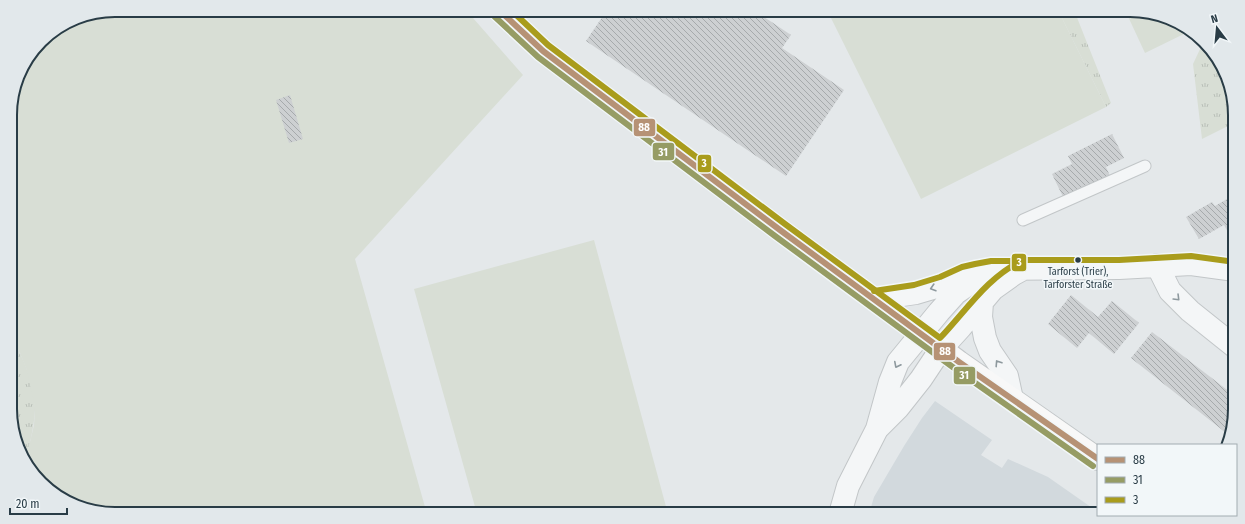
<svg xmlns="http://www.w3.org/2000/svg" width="1245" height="524" viewBox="0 0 1245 524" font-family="'Fira Sans Condensed',sans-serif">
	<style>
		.built { fill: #d2d9dd }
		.grass { fill: url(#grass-tufts) }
		.garden { fill: #d8ded5 }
		.building { fill: url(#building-back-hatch) }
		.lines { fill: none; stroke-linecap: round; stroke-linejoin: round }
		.lane-casing { stroke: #c2c6c8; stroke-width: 13 }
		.street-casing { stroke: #c2c6c8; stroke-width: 24 }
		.secondary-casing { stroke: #c2c6c8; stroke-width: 24 }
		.lane { stroke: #f4f6f7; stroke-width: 11 }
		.street { stroke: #f4f6f7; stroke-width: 22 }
		.secondary { stroke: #f8f8f8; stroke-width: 22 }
		.bus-1-casing { stroke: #f2f7f9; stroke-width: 9 }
		.bus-2-casing { stroke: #f2f7f9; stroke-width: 9 }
		.bus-3-casing { stroke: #f2f7f9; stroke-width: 9 }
		.bus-1 { stroke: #b69275; stroke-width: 6 }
		.bus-2 { stroke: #969c64; stroke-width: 6 }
		.bus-3 { stroke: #a99c1c; stroke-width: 6 }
		.oneway { stroke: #8e999e }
		.bus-dot { fill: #293c46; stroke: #f2f7f9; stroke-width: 1.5 }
		.labels { text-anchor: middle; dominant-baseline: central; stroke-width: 3; stroke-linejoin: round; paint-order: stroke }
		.bus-label { font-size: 10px; fill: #293c46; stroke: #f2f7f9 }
		.rim { fill: none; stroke: #293c46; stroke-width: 2 }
		.line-badge { stroke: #f2f7f9; stroke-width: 1.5 }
		.badge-label { font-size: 11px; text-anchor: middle; font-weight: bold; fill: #fff }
	</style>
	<defs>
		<pattern id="grass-tufts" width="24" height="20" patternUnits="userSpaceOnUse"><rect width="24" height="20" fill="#d8ded5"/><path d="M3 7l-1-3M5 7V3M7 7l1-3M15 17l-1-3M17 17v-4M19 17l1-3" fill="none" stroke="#b9bfb8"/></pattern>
		<pattern id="building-back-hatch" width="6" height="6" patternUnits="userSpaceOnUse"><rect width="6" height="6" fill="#cdd0d2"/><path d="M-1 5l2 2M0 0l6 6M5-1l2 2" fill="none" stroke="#a6aaac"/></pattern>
	</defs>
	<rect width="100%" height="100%" fill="#e4e8ea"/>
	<path class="built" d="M935,401L992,440L981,455L1002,468L1008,459L1048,477L1098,512V514H869L874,497L904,446L922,418Z"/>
	<path class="grass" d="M1058,10H1074L1111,103L1106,107Z
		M1205,45L1213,51L1234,101V123L1202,139L1193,64L1201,47Z
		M11,338C23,354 36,390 35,410C34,427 30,443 26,459L11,423Z"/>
	<path class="garden" d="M115,10H466L523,75L355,259L427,514H115L75,506L32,473L26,459L34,425L35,408L33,397L26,368L20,353L11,338L10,108L21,69L46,36L75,18Z
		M827,10H1058L1106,107L921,199Z
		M1125,10H1130L1170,18L1188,32L1145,53Z
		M594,240L668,514H477L414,289Z"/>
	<path class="building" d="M607,10H770L764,17L791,35L782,48L844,90L786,176L586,41Z
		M290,95L303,139L289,143L276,100Z
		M1112,134L1124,158L1106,167L1110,176L1064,199L1052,174L1072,164L1068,156Z
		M1234,195V243L1224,225L1199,239L1186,217L1212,202L1215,206Z
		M1071,295L1098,317L1112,301L1139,323L1114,354L1089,333L1077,348L1048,324Z
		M1152,332L1235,396V409L1230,436L1131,358Z"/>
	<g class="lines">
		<g class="lane-casing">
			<path id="lane" d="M1023,220L1145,166"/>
		</g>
		<g class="street-casing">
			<path id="street" d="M1157,265L1170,291L1190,311L1235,347
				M875,299L916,293L943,285L965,275L992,269L1119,268L1191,264L1235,270
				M982,302L981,317L985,338L990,351L1007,376L1012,399
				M879,427L898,408L921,379L941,349L961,327L993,289L1014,274L1025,268
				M840,514L848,486L877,429L890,382L898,362L939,312L956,293L975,280"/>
		</g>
		<g class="secondary-casing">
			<path id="secondary" d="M499,10L543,51L780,230L889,310L959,362L1098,459"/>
		</g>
		<use href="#lane" class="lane"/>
		<use href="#street" class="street"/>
		<use href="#secondary" class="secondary"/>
		<g class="bus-1-casing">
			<path id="bus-1" d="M499,10L543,51L780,230L959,362L1098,459"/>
		</g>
		<g class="bus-2-casing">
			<path id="bus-2" d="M494,16L538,57L775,236L954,368L1093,466"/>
		</g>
		<g class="bus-3-casing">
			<path id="bus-3" d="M511,10L548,45L785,224L940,338C966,311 987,277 1023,260H1119L1191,256L1235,262
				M874,291L914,285L940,277L962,267L975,264L991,261H1021"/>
		</g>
		<use href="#bus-1" class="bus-1"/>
		<use href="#bus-2" class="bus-2"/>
		<use href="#bus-3" class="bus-3"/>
	</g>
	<defs><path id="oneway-chevron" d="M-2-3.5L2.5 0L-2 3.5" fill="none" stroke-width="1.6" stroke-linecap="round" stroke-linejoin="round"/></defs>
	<g class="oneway">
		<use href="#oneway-chevron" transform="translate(933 288) rotate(163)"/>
		<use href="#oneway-chevron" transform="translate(1177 298) rotate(45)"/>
		<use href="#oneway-chevron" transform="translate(998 363) rotate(-123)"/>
		<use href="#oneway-chevron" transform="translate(897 365) rotate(117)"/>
	</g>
	<circle class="bus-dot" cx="1078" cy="260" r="3.5"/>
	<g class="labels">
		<g class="bus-label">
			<text x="1078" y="272">Tarforst (Trier),<tspan x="1078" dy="13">Tarforster Straße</tspan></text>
		</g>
	</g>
	<path d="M0 0H1245V524H0ZM115 17H1130A98 98 0 0 1 1228 115V409A98 98 0 0 1 1130 507H115A98 98 0 0 1 17 409V115A98 98 0 0 1 115 17Z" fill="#e2e8eb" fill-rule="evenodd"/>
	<path class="rim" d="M115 17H1130A98 98 0 0 1 1228 115V409A98 98 0 0 1 1130 507H115A98 98 0 0 1 17 409V115A98 98 0 0 1 115 17Z"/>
	<g class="line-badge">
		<rect x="633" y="118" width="23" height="19" rx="4" fill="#b69275"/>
		<rect x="652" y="142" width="23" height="19" rx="4" fill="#969c64"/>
		<rect x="697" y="154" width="15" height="19" rx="4" fill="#a99c1c"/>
		<rect x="1011" y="253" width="16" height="19" rx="4" fill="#a99c1c"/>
		<rect x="933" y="342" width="23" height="19" rx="4" fill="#b69275"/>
		<rect x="953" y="366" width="23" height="19" rx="4" fill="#969c64"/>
	</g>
	<g class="badge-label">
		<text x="644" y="131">88</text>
		<text x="663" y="156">31</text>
		<text x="704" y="167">3</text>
		<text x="1019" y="266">3</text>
		<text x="945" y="355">88</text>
		<text x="964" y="379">31</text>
	</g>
	<rect x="1097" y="444" width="140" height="72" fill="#f2f7f9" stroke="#a2acb1"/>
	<rect x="1105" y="457" width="20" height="6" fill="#b69275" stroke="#a2acb1"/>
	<text x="1133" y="464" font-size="12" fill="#293c46">88</text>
	<rect x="1105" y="477" width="20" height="6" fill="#969c64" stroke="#a2acb1"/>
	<text x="1133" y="484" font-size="12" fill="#293c46">31</text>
	<rect x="1105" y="497" width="20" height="6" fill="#a99c1c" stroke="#a2acb1"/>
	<text x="1133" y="504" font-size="12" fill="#293c46">3</text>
	<g transform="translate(1217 28) rotate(344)" stroke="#f2f7f9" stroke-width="3" paint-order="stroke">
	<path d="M0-3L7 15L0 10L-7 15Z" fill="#293c46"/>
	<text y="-6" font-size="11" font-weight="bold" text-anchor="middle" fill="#293c46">N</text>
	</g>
	<path d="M10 508v6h57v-6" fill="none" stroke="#293c46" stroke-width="2"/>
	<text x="16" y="508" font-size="12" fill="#293c46" stroke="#f2f7f9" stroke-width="3" paint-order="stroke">20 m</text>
</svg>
